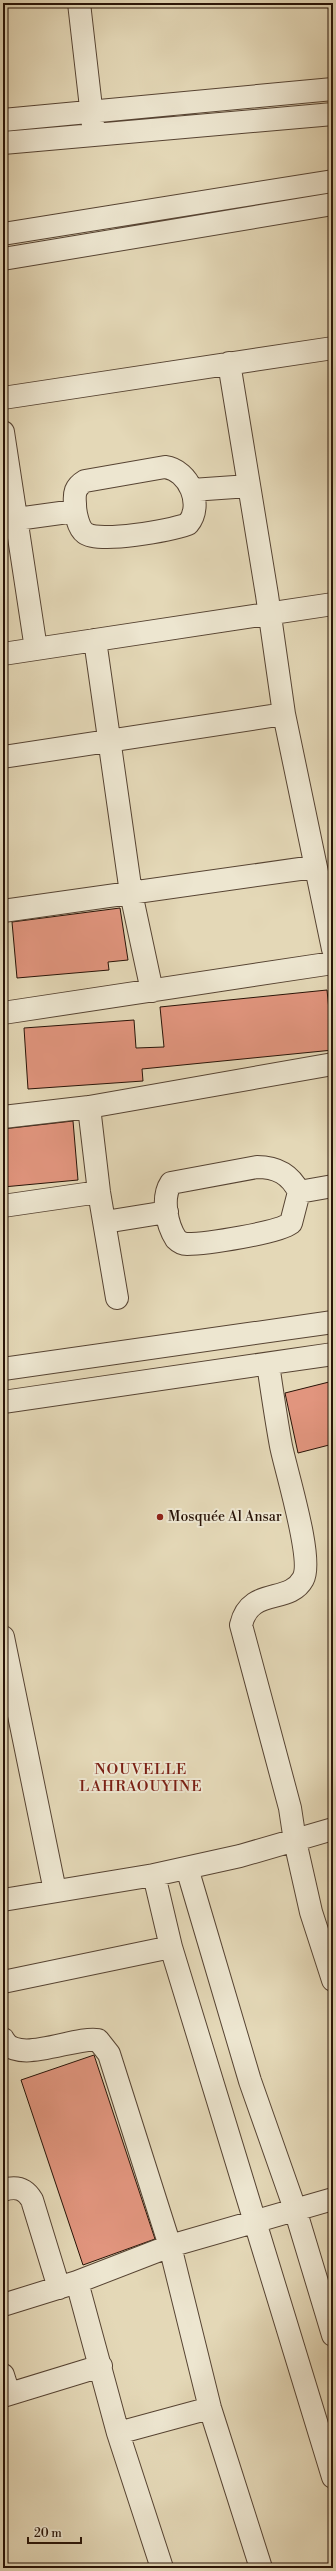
<svg xmlns="http://www.w3.org/2000/svg" width="336" height="2571" viewBox="0 0 336 2571" font-family="'Libre Bodoni',serif">
	<style>
		.building { fill: #e1957e; stroke: #281307 }
		.lines { fill: none; stroke-linecap: round; stroke-linejoin: round }
		.minor-casing { stroke: #574433; stroke-width: 24 }
		.minor { stroke: #ede6d0; stroke-width: 22 }
		.poi-dot { fill: #8f2418; stroke: #ede6d0; stroke-width: 1.5 }
		.labels { text-anchor: middle; dominant-baseline: central; stroke-width: 4; stroke-linejoin: round; paint-order: stroke }
		.poi-label { font-size: 14px; fill: #281307; stroke: #ede6d0; text-anchor: start }
		.neighbourhood-label { font-size: 15px; letter-spacing: 1px; fill: #7a1f14; stroke: #ede6d0 }
	</style>
	<rect width="100%" height="100%" fill="#e4d8b7"/>
	<filter id="stains"><feTurbulence type="fractalNoise" baseFrequency=".005" numOctaves="4"/><feColorMatrix values="0 0 0 0 .2 0 0 0 0 .09 0 0 0 0 .02 0 0 0 .5 -.17"/></filter>
	<radialGradient id="worn" r=".72"><stop offset=".6" stop-color="#630" stop-opacity="0"/><stop offset="1" stop-color="#630" stop-opacity=".3"/></radialGradient>
	<path class="building" d="M120,908L128,960L108,962L109,970L17,978L12,922Z
		M327,990L333,1050L142,1069L143,1081L28,1089L24,1028L134,1020L136,1048L164,1047L160,1007Z
		M73,1121L78,1180L3,1187V1129Z
		M333,1381V1444L298,1453L285,1393Z
		M94,2055L155,2239L83,2265L21,2080Z"/>
	<g class="lines">
		<g class="minor-casing">
			<path id="minor" d="M79,3L93,125
				M3,120L333,89
				M3,143L333,114
				M3,234L333,181
				M3,259L333,204
				M229,363L267,595L284,714L333,949
				M3,398L333,348
				M3,432L36,649
				M165,467C189,470 204,505 188,524C171,530 99,544 85,533C78,528 75,512 75,504C74,493 75,487 85,481Z
				M192,490L249,486
				M17,519L75,511
				M95,640L131,893L152,991
				M3,654L333,604
				M3,757L284,714
				M3,911L314,867
				M3,1013L333,963
				M89,1107L99,1192L117,1298
				M3,1117L89,1107L333,1064
				M257,1167C277,1167 290,1174 299,1192L291,1223C278,1233 206,1244 187,1244C183,1244 179,1242 176,1239C167,1225 161,1198 171,1183Z
				M299,1192L333,1186
				M3,1206L99,1192
				M105,1222L167,1212
				M268,1364C272,1391 276,1419 281,1446C286,1471 314,1560 303,1579C289,1605 250,1586 241,1625L290,1808L295,1841L311,1912L333,1980
				M3,1369L333,1322
				M3,1402L333,1354
				M3,1637L55,1891
				M187,1868L250,2081L295,2209L333,2335
				M154,1875L171,1947L333,2477
				M3,1900L154,1875L240,1856L333,1829
				M3,1982L171,1947
				M3,2039C16,2066 74,2036 98,2040L109,2054L170,2246L210,2408L261,2568
				M3,2190C16,2186 25,2188 32,2200L59,2288
				M77,2282L118,2433L162,2568
				M3,2305L77,2282L170,2246L333,2199
				M3,2375L9,2394
				M3,2396L101,2366
				M118,2433L210,2408"/>
		</g>
		<use href="#minor" class="minor"/>
	</g>
	<circle class="poi-dot" cx="160" cy="1517" r="4"/>
	<g class="labels">
		<g class="poi-label">
			<text x="168" y="1517">Mosquée Al Ansar</text>
		</g>
		<g class="neighbourhood-label">
			<text x="141" y="1769">NOUVELLE<tspan x="141" dy="17">LAHRAOUYINE</tspan></text>
		</g>
	</g>
	<rect width="336" height="2571" fill="none" stroke="#e4d8b7" stroke-width="16"/>
	<rect x="4" y="4" width="328" height="2563" fill="none" stroke="#281307" stroke-width="2"/>
	<rect x="8" y="8" width="320" height="2555" fill="none" stroke="#281307"/>
	<path d="M28 2537v6h53v-6" fill="none" stroke="#281307" stroke-width="2"/>
	<text x="34" y="2537" font-size="12" fill="#281307" stroke="#ede6d0" stroke-width="3" paint-order="stroke">20 m</text>
	<rect width="100%" height="100%" filter="url(#stains)"/>
	<rect width="100%" height="100%" fill="url(#worn)"/>
</svg>
